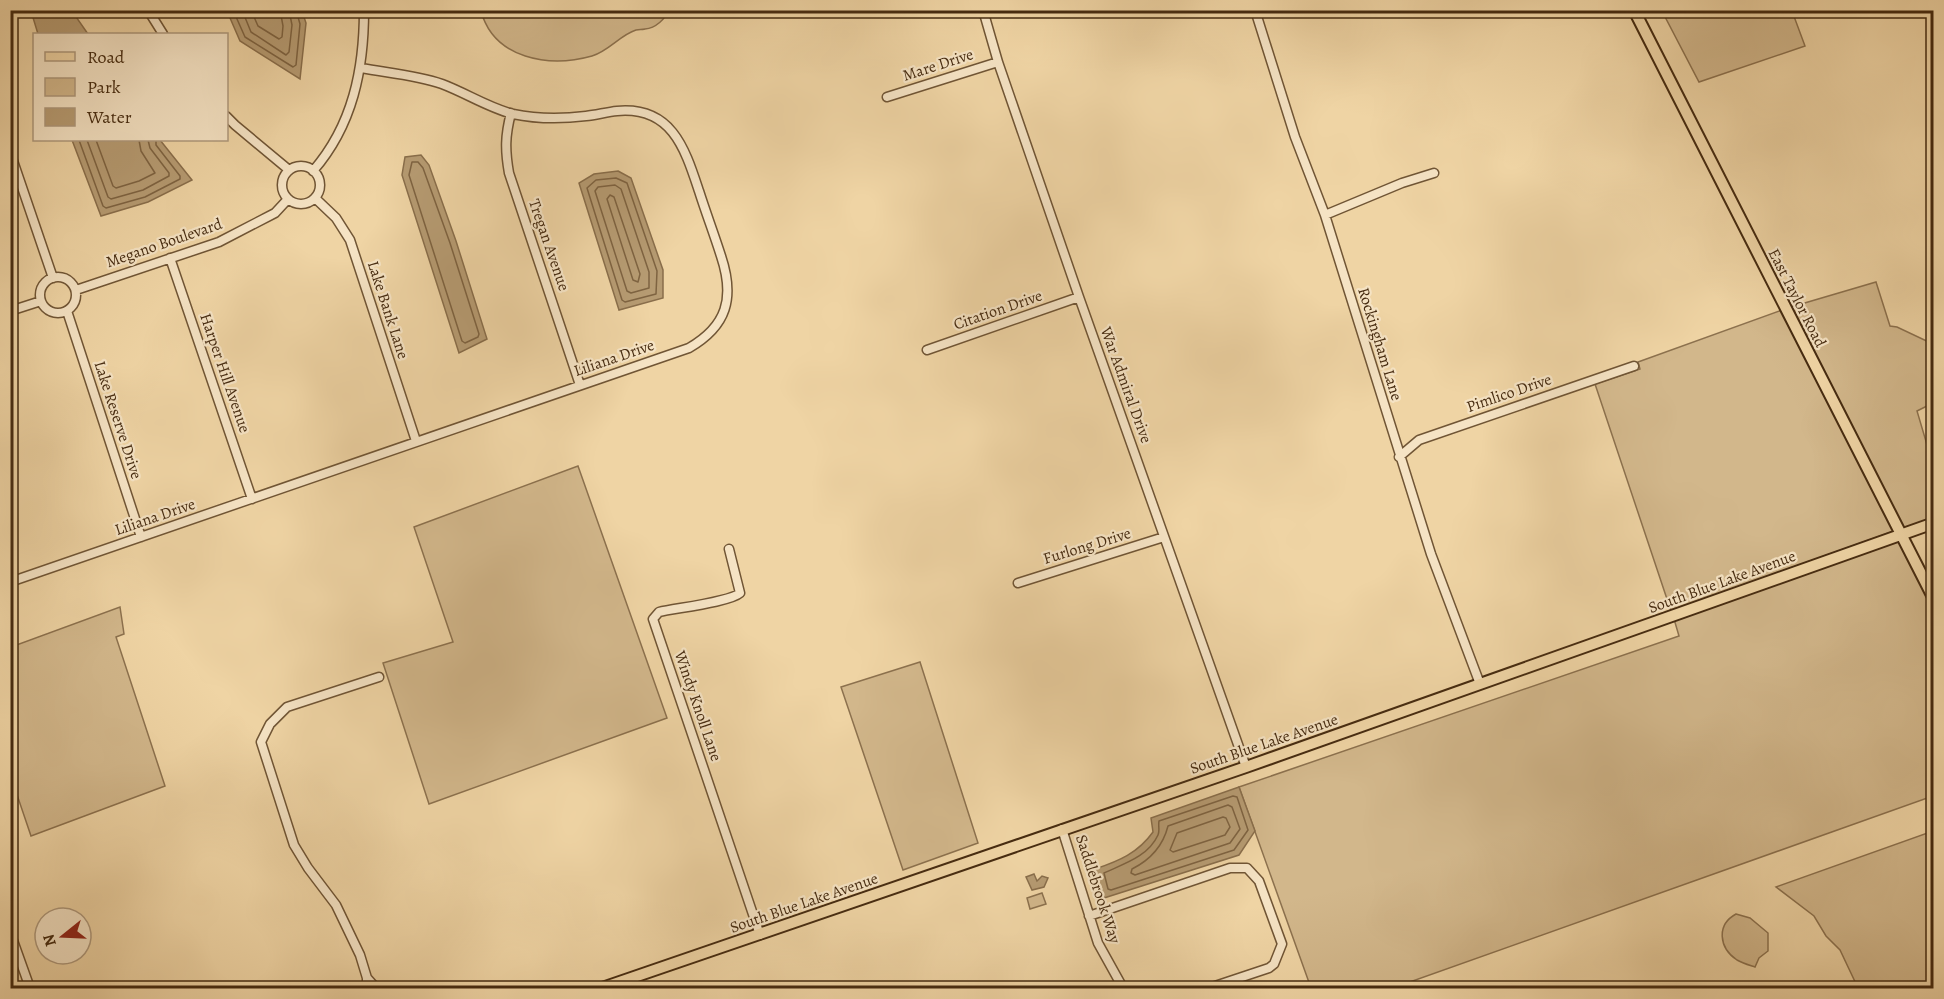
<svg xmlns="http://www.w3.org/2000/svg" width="1944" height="999" viewBox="0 0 1944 999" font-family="Alegreya,serif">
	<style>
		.green { fill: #d2b78b; stroke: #8c714e; stroke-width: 1.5 }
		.water { fill: #b69b72; stroke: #896e4b; stroke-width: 1.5 }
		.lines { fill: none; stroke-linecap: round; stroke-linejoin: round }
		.shore { stroke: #7e6341; stroke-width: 1.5 }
		.minor-casing { stroke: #705535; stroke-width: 11 }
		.major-casing { stroke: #462b10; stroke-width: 14 }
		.minor { stroke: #f5e3c4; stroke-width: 8 }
		.major { stroke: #efd4a4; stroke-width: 10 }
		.labels { text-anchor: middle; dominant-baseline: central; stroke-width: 4.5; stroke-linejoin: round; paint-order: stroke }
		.street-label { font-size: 16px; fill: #462b10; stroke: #f5e3c4 }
	</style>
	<rect width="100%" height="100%" fill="#efd4a4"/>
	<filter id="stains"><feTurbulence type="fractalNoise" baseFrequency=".00333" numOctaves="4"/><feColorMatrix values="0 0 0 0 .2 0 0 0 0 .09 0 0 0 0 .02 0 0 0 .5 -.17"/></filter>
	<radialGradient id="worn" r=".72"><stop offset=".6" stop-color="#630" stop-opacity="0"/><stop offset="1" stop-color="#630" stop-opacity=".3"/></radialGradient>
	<path class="green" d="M669,10C665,19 656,28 645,29C641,30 640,29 636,30C620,35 609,51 592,56C549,68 494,59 481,11Z
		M1662,11H1792L1805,46L1699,82Z
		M1876,282L1890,326L1897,327L1933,344V403L1917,411L1933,465V518L1903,528L1791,307Z
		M1782,310L1894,531L1671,611L1595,384L1640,369L1638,362Z
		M578,466L667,718L429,804L383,663L453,642L414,527Z
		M1898,539L1933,610V796L1393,988H1311L1239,787L1679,636L1674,619Z
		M120,607L124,634L116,637L165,786L31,836L11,777V647Z
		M920,662L978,843L903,870L841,687Z
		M1933,831V988H1858L1840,950L1826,936L1814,916L1776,887Z
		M1042,893L1046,904L1030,909L1027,898Z
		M1736,914L1750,918L1768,933V951L1759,958L1755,967C1749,965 1742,963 1737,960C1719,948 1716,925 1736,914Z"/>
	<path class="water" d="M31,11H72L88,34H38Z
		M227,11H302L306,23L300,79L240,41Z
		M72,140H160L192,180L148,202L101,216Z
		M421,155L429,165L456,241L487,339L459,353L402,175L405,157Z
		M618,171L631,178L663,270V298L619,310L579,183L594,174Z
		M1239,787L1255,831L1239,855L1104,898L1095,869C1119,861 1138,853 1153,832L1151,818Z
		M1034,874L1037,881L1042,876L1048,878L1044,887L1032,890L1026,877Z"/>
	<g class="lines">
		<path class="shore" d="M233,10L245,37L293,67L296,65L300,24L296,10
			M242,10L251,32L286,55L289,52L292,25L289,10
			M251,10L258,26L279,39L282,37L283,26L280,10
			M79,140L103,206L106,208L145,197L180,179V176L156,145V140
			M87,140L108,197L111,199L143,190L169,176V173L150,148L148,140
			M96,140L113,186L116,188L139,181L155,173L141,151L139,140
			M412,162H418L423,168L450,243L479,334L478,337L465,343L462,341L409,175Z
			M616,178L627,183L657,271L656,294L625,302L622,300L587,188L596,180Z
			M615,185L621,189L649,272V288L631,293L627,291L595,191L598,187Z
			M610,195L614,197L640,274L638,282L633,280L607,199Z
			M1233,796L1237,797L1248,830L1234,850L1111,890L1108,889L1104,873C1123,864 1148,857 1158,835C1160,831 1158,826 1159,821Z
			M1228,805L1232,807L1240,829L1230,843L1135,875L1131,873L1132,869C1150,860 1163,846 1168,826Z
			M1223,817L1226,818L1230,827L1225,835L1173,852L1170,850L1177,833Z"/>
		<g class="minor-casing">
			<path id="minor" d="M148,10L163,34
				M983,10L998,62L1079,297L1246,767
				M1255,10L1295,137L1325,215L1431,554L1480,684
				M887,97L998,62
				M511,113C505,136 505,150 509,173L580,385
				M226,116L235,125L289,170
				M10,152L53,278
				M282 185a19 19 0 1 1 38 0a19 19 0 1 1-38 0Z
				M313,171C353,125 364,69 364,10
				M315,198L336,218L350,240L416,441
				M1325,215L1402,183L1434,173
				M170,258L252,499
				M40 295a18 18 0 1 1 36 0a18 18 0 1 1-36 0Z
				M76,290L219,242L275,213L288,199
				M10,311L41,301
				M67,311L141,537
				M927,350L1079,297
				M1399,457L1419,440L1634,366
				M729,549L740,593C730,602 676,608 659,612L653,619L760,935
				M10,582L689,348C727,326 735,298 721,256C714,234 706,213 699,191C685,149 672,106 617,111C607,112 596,115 586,116C562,119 537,119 513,114C489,108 466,93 442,84C416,75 388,73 361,68
				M1018,583L1164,537
				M1062,829L1098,943L1123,988
				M1089,916L1230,868H1247L1259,881L1282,944L1274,964L1269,968L1209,988
				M10,932L30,988
				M367,978L376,988
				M367,988V978L360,955L336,905L308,868L294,845L261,742L270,724L287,707L379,677"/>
		</g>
		<g class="major-casing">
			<path id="major" d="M1634,10L1934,599
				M602,988L1246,767L1934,523"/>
		</g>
		<use href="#minor" class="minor"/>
		<use href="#major" class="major"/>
	</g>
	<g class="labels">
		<g class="street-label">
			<text transform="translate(938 65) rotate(-18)">Mare Drive</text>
			<text transform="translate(164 243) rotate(-19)">Megano Boulevard</text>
			<text transform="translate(549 245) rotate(71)">Tregan Avenue</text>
			<text transform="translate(1797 298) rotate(63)">East Taylor Road</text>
			<text transform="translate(388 310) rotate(72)">Lake Bank Lane</text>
			<text transform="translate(998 310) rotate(-19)">Citation Drive</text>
			<text transform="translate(1380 344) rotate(73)">Rockingham Lane</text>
			<text transform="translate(614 358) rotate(-19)">Liliana Drive</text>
			<text transform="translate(225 373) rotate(71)">Harper Hill Avenue</text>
			<text transform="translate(1126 385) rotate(70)">War Admiral Drive</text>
			<text transform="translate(1509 393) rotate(-19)">Pimlico Drive</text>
			<text transform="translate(118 420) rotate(72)">Lake Reserve Drive</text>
			<text transform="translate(155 517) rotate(-19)">Liliana Drive</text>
			<text transform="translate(1087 546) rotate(-17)">Furlong Drive</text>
			<text transform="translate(1722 582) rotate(-20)">South Blue Lake Avenue</text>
			<text transform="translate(698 706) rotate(71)">Windy Knoll Lane</text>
			<text transform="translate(1264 744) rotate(-19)">South Blue Lake Avenue</text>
			<text transform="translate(1098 889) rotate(72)">Saddlebrook Way</text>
			<text transform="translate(804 903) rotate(-19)">South Blue Lake Avenue</text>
		</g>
	</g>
	<rect width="1944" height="999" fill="none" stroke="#efd4a4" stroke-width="36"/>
	<rect x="12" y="12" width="1920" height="975" fill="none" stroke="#462b10" stroke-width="3"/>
	<rect x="18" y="18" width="1908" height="963" fill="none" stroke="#462b10" stroke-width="1.5"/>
	<rect x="33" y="33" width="195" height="108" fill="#f5e3c4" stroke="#af997c" stroke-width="1.5"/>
	<rect x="45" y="52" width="30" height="9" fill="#efd4a4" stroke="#af997c" stroke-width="1.5"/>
	<text x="87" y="63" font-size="18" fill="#462b10">Road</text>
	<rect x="45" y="78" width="30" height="18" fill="#d2b78b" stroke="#af997c" stroke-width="1.5"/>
	<text x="87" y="93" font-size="18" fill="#462b10">Park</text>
	<rect x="45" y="108" width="30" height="18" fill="#b69b72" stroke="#af997c" stroke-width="1.5"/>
	<text x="87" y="123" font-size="18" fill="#462b10">Water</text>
	<g transform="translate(63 936) rotate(252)"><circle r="28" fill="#f5e3c4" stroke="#af997c" stroke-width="1.5"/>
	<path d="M0-4.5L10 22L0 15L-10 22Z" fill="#8f2418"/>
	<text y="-9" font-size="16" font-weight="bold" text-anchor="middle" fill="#462b10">N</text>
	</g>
	<rect width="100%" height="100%" filter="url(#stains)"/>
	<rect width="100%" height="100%" fill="url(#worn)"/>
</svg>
